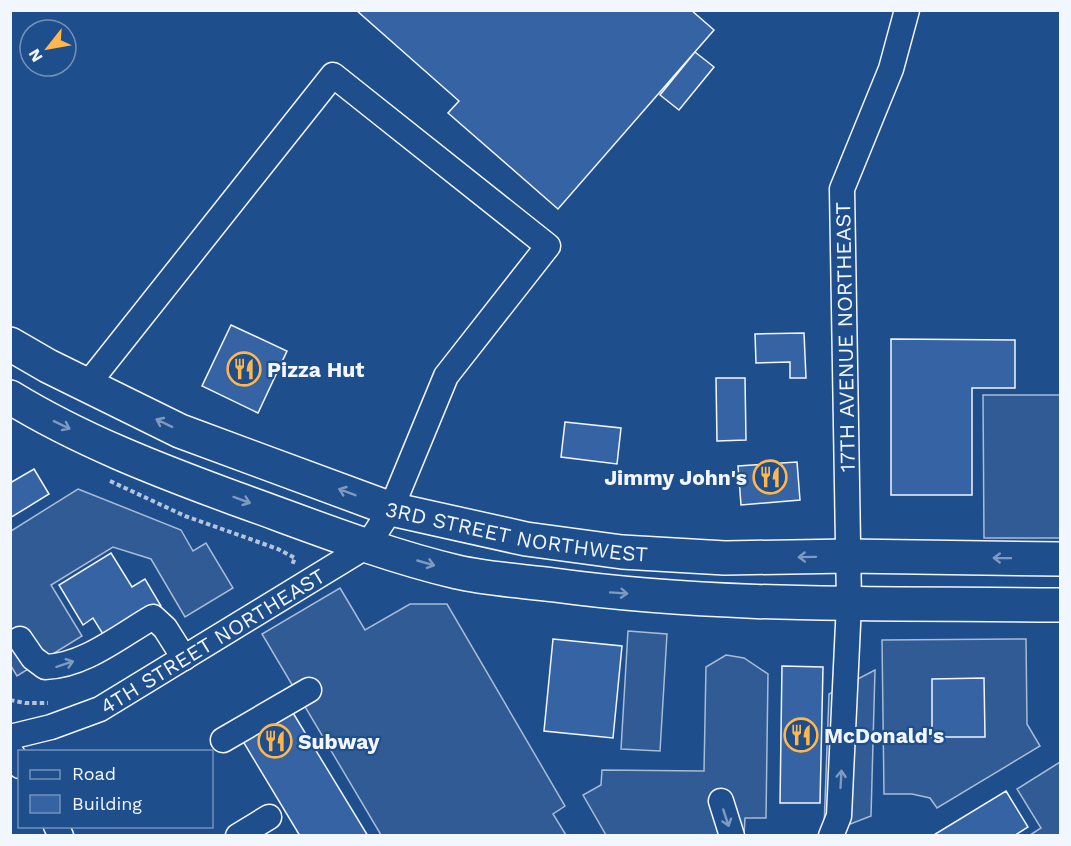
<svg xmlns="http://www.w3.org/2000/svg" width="1071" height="846" viewBox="0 0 1071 846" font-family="'Work Sans',sans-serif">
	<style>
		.parking { fill: #305b95; stroke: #a8bbd7; stroke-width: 1.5 }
		.building { fill: #3563a3; stroke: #f2f6ff; stroke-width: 1.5 }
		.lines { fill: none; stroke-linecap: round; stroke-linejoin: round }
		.minor-casing { stroke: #f2f6ff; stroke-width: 27 }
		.highway-casing { stroke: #f2f6ff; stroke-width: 36 }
		.path { stroke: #b3c4dc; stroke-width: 4; stroke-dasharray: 4.5 3; stroke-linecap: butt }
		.minor { stroke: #1f4e8c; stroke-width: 24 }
		.highway { stroke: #1f4e8c; stroke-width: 33 }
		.oneway { stroke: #7e9ac0 }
		.labels { text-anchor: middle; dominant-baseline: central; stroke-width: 4.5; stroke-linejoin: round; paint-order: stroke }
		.street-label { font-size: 21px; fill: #f2f6ff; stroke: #1f4e8c }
		.poi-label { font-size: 21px; font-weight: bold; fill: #f2f6ff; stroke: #1f4e8c; text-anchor: start }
	</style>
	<rect width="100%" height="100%" fill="#1f4e8c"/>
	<path class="parking" d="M983,395H1060V538H984Z
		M78,489L181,530L193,551L206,543L233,588L185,617L151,559L113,547L51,585L82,636L17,676L11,666V531Z
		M340,588L365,630L410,604H447L565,806L553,814L566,835H381L262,634Z
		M628,631L667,634L660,751L621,749Z
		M1026,639L1027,724L1040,746L937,808L930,798L912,794H884L882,640Z
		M726,655L744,658L768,674L766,818H745L744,835H606L583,795L601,785L602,770L704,771L706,667Z
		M875,670L871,816L840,828H824L829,694Z
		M1060,762V835H1030L1041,828L1017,789Z"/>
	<path class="building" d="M356,10H691L714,30L558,209L448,113L459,101Z
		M695,52L714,67L679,110L660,95Z
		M231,325L287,351L258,413L202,386Z
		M804,333L806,378H790V362L756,363L755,334Z
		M891,339L1015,340V388H972V495H891Z
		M716,378H745L746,440L717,441Z
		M565,422L621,428L617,464L561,457Z
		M797,462L800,500L741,505L738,466Z
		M34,469L49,494L10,518V483Z
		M111,553L132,587L145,579L161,606L106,639L93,618L83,625L59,585Z
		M553,639L622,646L613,738L544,731Z
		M782,666L823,667L820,803H780Z
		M984,678L985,737H932V679Z
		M290,708L368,836H300L241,738Z
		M1006,791L1028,827L1014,836H932Z"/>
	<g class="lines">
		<g class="minor-casing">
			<g id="minor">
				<path d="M20,639L33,658L45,667C84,666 120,636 153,617L165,628L184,658"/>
				<path id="s1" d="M10,737L51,727L100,709L367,546L391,509L446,376L548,246L333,75L87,385"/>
				<path d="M223,740L309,690"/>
				<path d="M10,751L20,766"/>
				<path d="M721,801L732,836"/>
				<path d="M56,826L61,836"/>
				<path d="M238,836L269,817"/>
				<path d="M831,836L839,816L849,603L842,189L891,69L907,10"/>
			</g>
		</g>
		<g class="highway-casing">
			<g id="highway">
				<path id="s2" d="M10,344L48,366L180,431L391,509L526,539L622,552L725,558L848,556L1060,559"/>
				<path d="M10,397C80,440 158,470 234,498C307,524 381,554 457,572C488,579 522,581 554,585C722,608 892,603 1060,605"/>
			</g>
		</g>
		<path class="path" d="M110,481L185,516L278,549L295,558L292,565
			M10,700L25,703H48"/>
		<use href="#minor" class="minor"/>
		<use href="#highway" class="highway"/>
	</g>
	<defs><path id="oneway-shaft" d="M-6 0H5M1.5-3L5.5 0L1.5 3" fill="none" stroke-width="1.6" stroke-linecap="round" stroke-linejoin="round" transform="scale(1.5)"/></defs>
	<g class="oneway">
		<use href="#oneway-shaft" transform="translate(164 423) rotate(-154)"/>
		<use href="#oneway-shaft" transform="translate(62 425) rotate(26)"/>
		<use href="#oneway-shaft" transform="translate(347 492) rotate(-159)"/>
		<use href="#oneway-shaft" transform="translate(242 500) rotate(20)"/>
		<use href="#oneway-shaft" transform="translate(807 557) rotate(179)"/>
		<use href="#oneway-shaft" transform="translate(1002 558) rotate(-179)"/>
		<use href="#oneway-shaft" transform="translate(426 563) rotate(16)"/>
		<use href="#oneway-shaft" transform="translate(619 593) rotate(4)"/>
		<use href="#oneway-shaft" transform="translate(65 664) rotate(-18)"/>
		<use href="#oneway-shaft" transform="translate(841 779) rotate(-87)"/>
		<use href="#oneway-shaft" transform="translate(726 818) rotate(72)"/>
	</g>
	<defs>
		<g id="restaurant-ring" transform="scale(1.725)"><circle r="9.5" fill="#1f4e8c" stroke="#ffb74d" stroke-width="1.5"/><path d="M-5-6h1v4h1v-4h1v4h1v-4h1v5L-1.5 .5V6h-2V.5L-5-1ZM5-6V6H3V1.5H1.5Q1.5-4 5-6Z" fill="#ffb74d"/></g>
	</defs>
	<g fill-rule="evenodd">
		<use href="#restaurant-ring" x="244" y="369"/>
		<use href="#restaurant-ring" x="770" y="477"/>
		<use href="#restaurant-ring" x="801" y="735"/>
		<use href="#restaurant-ring" x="275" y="741"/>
	</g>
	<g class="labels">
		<g class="street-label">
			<text transform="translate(845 337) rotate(-91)">17TH AVENUE NORTHEAST</text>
			<text stroke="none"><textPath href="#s2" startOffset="544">3RD STREET NORTHWEST</textPath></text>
			<text stroke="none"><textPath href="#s1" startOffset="226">4TH STREET NORTHEAST</textPath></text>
		</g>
		<g class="poi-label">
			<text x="267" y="369">Pizza Hut</text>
			<text x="747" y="477" text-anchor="end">Jimmy John's</text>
			<text x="824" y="735">McDonald's</text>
			<text x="298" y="741">Subway</text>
		</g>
	</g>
	<rect width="1071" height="846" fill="none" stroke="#f2f6ff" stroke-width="24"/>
	<rect x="18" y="750" width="195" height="78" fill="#1f4e8c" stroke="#7391ba" stroke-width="1.5"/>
	<rect x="30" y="770" width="30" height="9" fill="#1f4e8c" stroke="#7391ba" stroke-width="1.5"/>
	<text x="72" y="780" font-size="18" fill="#f2f6ff">Road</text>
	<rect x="30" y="795" width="30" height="18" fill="#3563a3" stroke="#7391ba" stroke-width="1.5"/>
	<text x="72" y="810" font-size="18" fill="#f2f6ff">Building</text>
	<g transform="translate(48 48) rotate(239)"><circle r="28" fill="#1f4e8c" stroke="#7391ba" stroke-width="1.5"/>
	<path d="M0-4.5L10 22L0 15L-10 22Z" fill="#ffb74d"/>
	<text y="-9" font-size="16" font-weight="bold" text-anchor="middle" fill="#f2f6ff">N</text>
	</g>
</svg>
